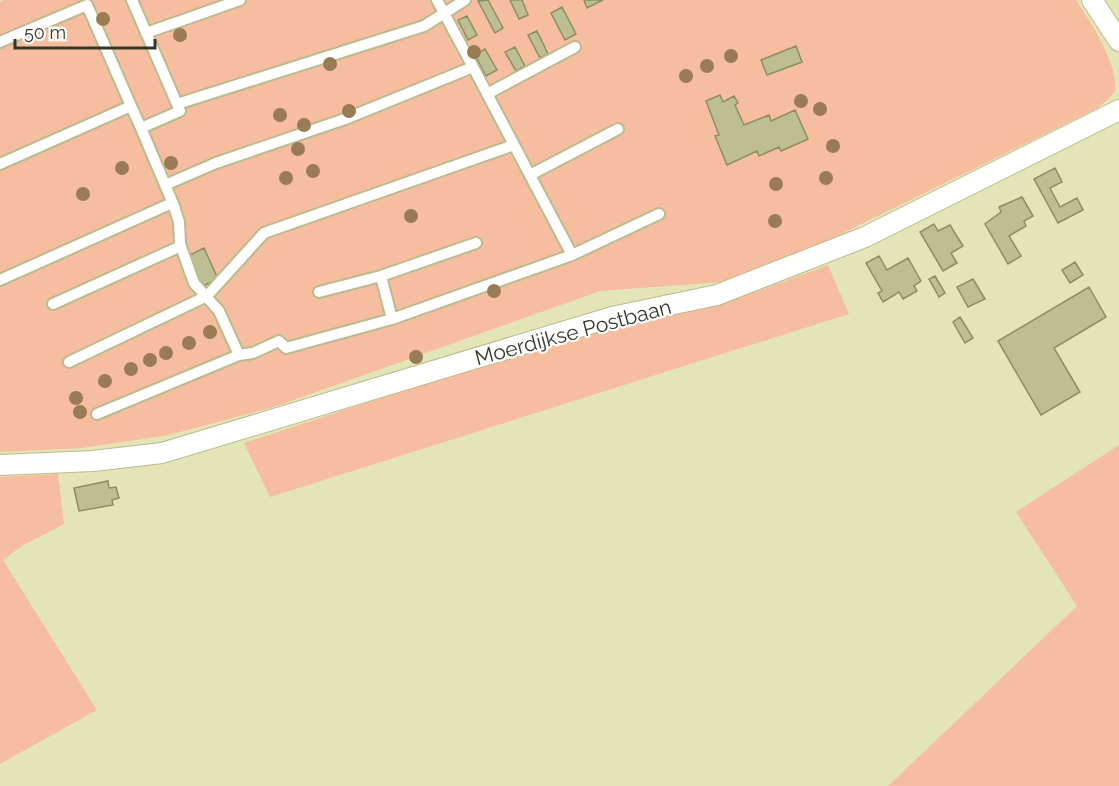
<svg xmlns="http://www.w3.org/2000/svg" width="1119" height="786" viewBox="0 0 1119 786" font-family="Raleway,sans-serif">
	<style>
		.green { fill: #f7bd9f }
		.building { fill: #bdbf93; stroke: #8c8d63; stroke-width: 1.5 }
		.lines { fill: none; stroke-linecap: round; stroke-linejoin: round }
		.lane-casing { stroke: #babb8f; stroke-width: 14 }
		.street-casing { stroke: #babb8f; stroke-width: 22 }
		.lane { stroke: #fff; stroke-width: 10 }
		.street { stroke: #fff; stroke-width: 20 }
		.tree { fill: #997c53 }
		.labels { text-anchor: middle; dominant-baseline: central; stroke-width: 4.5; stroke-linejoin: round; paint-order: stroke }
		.street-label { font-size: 21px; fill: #353624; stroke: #fff }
	</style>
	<rect width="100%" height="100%" fill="#e3e5b7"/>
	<path class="green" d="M3,0H1076C1090,21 1119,65 1115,91C1111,97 1103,103 1098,108L831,239L722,282L600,291L274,407L169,435L82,448L0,452V2Z
		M828,265L849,314L270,497L244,443L530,349L607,326L699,308L759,291Z
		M1119,445V786H888L1077,606L1016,512Z
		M58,474L64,524L22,546L3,560L97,710L0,764V477Z"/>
	<path class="building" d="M488,0L503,28L495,33L478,1Z
		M510,0H522L528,15L519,19Z
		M584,0H603L587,8Z
		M562,7L576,34L565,40L551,13Z
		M467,16L477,35L468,40L458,20Z
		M537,31L548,54L540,58L528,35Z
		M796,46L802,62L767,75L761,60Z
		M515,47L525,66L516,71L505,52Z
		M485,49L497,70L486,76L475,55Z
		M720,95L723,102L734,96L738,103L735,105L744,125L769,115L771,121L795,110L808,139L781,151L779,147L759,156L757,151L727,165L715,136L719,135L706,101Z
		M1055,168L1062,182L1050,188L1060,207L1077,198L1083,210L1058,223L1034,179Z
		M1022,197L1033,216L1024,221L1026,226L1009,236L1021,256L1008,264L985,224L1001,212L999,207Z
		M934,224L938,231L950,225L963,246L951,253L957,263L943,271L920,232Z
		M204,248L218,279L201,287L188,256Z
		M879,256L887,270L908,258L921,281L914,286L917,291L903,299L899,292L883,302L878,293L882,291L866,263Z
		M1075,262L1083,275L1070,283L1062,270Z
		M935,276L945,293L939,297L929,279Z
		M973,279L985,299L968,307L957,287Z
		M1089,287L1106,317L1054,348L1080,392L1041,415L998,341Z
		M960,317L973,338L965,343L953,322Z
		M108,481L109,488L116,487L119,498L112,500L113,505L79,511L74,488Z"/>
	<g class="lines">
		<g class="lane-casing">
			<path id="lane" d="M132,0L177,104L424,26L465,0
				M437,0L473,67
				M146,33L240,0
				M0,42L87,5L131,106
				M487,94L575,47
				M141,128L174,206L179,222L180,244L194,283L219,311L239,355L253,353L279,341L286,348L392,319L572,255L659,214
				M0,164L131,106L141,128L180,111L177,104
				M530,175L618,129
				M165,185L216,163L345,119L473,67L572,255
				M381,276L476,243
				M0,280L172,203
				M319,292L381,276L392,319
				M53,304L181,246
				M69,362L207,296L264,233L514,145
				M97,414L239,355"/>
		</g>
		<g class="street-casing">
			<path id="street" d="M1092,0L1119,41
				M0,465L93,461L162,453L612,317L717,295L865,237L1119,110"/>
		</g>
		<use href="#lane" class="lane"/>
		<use href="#street" class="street"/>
	</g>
	<g class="tree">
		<circle cx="103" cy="19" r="7"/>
		<circle cx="180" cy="35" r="7"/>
		<circle cx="474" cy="52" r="7"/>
		<circle cx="731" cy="56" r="7"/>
		<circle cx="330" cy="64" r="7"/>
		<circle cx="707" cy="66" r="7"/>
		<circle cx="686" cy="76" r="7"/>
		<circle cx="801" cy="101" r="7"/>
		<circle cx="820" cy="109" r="7"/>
		<circle cx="349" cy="111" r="7"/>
		<circle cx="280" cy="115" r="7"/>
		<circle cx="304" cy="125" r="7"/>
		<circle cx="833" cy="146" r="7"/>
		<circle cx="298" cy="149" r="7"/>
		<circle cx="171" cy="163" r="7"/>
		<circle cx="122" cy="168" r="7"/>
		<circle cx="313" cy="171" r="7"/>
		<circle cx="286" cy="178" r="7"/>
		<circle cx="826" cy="178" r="7"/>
		<circle cx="776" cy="184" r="7"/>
		<circle cx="83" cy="194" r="7"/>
		<circle cx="411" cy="216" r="7"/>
		<circle cx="775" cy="221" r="7"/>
		<circle cx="494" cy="291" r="7"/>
		<circle cx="210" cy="332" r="7"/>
		<circle cx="189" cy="343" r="7"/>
		<circle cx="166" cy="353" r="7"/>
		<circle cx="416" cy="357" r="7"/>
		<circle cx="150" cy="360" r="7"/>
		<circle cx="131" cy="369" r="7"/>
		<circle cx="105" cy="381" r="7"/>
		<circle cx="76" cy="398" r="7"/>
		<circle cx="80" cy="412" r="7"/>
	</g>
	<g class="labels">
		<g class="street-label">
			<text transform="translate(573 332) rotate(-15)">Moerdijkse Postbaan</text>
		</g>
	</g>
	<path d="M15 39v9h140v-9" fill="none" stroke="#353624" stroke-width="3"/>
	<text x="24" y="39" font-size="18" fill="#353624" stroke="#ffffff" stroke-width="4.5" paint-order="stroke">50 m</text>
</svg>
